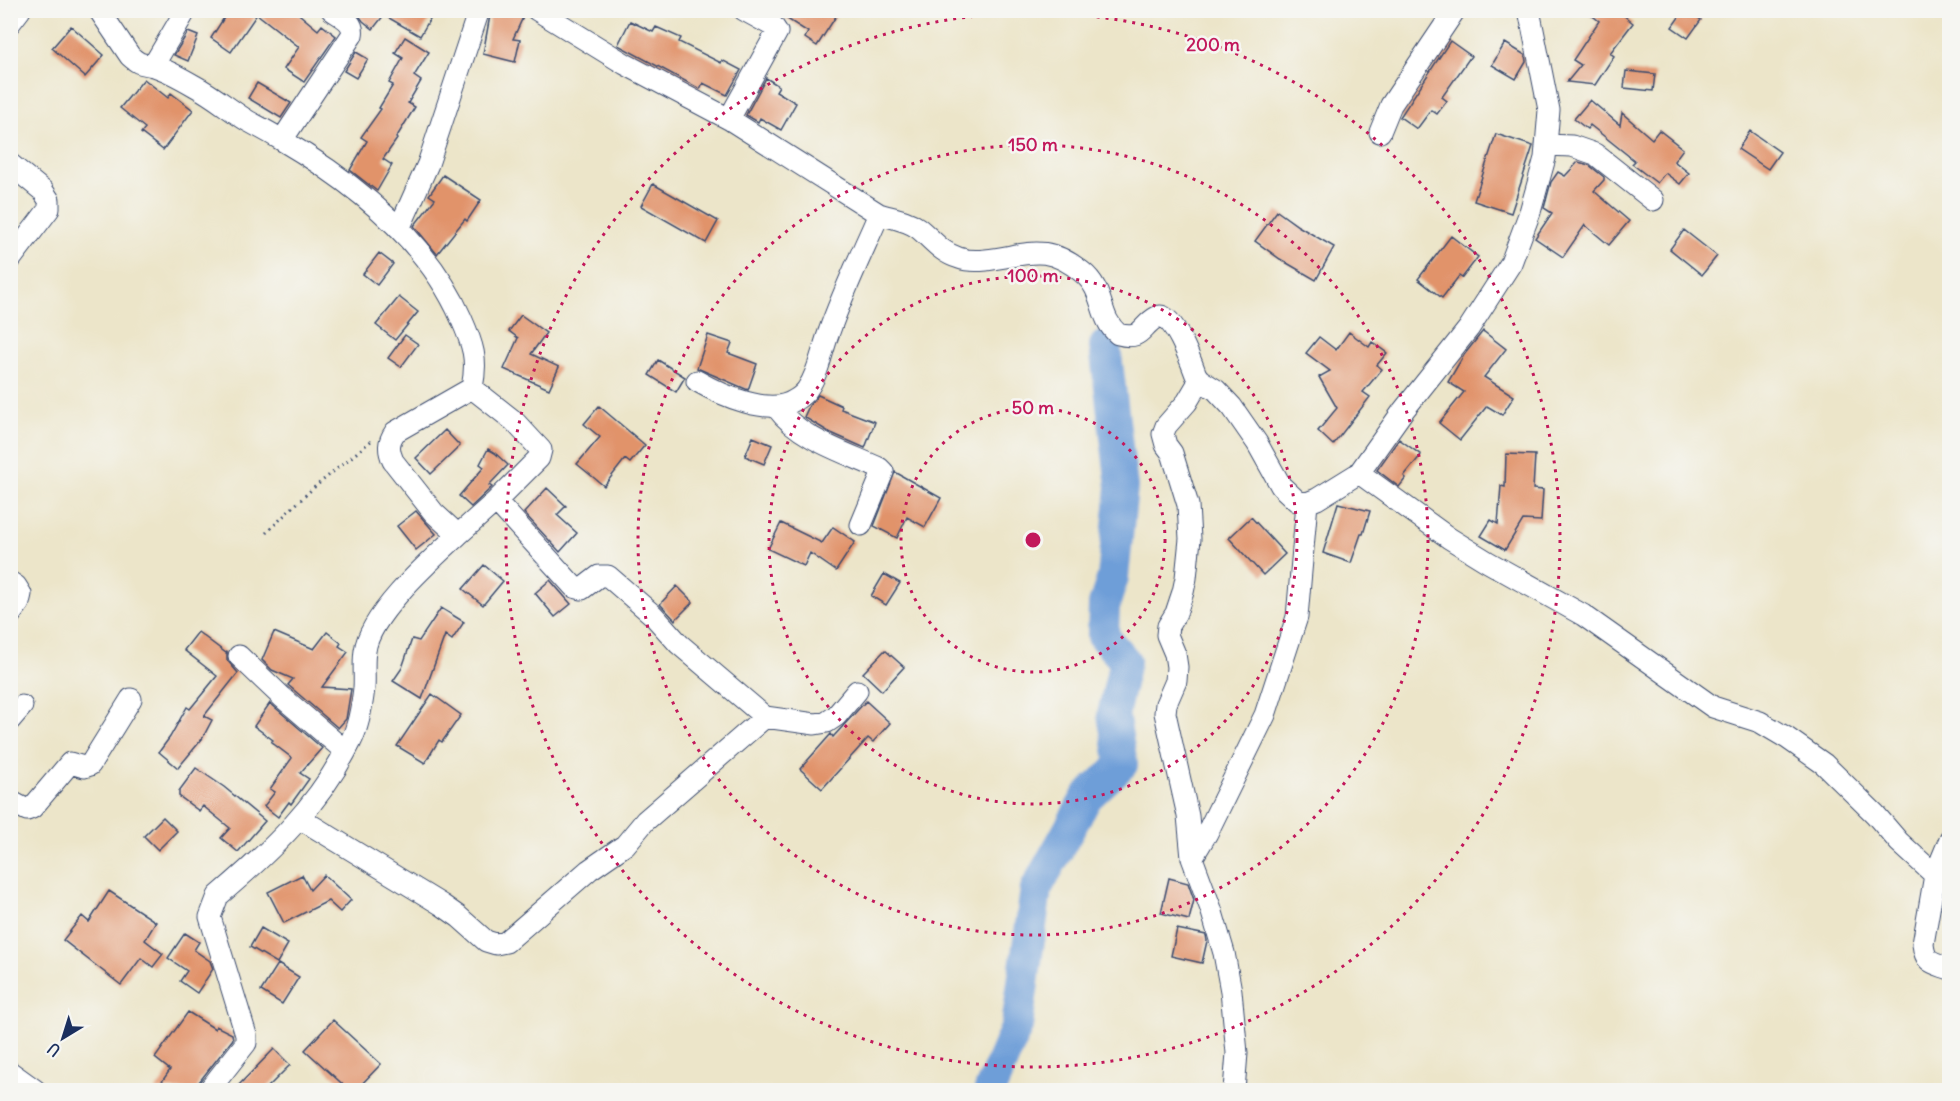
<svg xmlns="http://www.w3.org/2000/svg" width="1960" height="1101" viewBox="0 0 1960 1101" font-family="Delius,sans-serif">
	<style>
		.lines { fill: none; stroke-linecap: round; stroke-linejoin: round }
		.river { stroke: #6e9ed8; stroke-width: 32 }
		.building { fill: #e1936b }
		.minor-casing { stroke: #3a4a6e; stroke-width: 23 }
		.path { stroke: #3a4a6e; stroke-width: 3; stroke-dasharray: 1.5 4.5; stroke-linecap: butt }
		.minor { stroke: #fff; stroke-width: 21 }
		.ring { fill: none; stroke: #c2185b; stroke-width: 3; stroke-dasharray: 3 6 }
		.centre { fill: #c2185b; stroke: #f6f6f2; stroke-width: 3 }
		.ring-label { font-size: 18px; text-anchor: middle; font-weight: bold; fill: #c2185b; stroke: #f6f6f2; stroke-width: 5; stroke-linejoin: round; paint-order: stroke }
	</style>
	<rect width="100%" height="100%" fill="#f6f6f2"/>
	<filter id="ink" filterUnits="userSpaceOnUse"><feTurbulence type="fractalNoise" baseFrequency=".0167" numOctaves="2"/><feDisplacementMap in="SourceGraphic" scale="12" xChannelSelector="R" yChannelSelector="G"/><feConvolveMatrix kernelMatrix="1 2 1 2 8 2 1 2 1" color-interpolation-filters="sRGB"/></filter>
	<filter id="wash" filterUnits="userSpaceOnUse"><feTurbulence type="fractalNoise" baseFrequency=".008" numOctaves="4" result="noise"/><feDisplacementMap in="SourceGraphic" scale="24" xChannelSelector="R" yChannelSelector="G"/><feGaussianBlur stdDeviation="1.35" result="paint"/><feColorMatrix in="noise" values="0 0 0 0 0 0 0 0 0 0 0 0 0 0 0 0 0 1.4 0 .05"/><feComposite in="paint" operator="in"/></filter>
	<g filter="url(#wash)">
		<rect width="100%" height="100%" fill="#ece5c9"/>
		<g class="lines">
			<path class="river" d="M990,1090L1017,1026L1036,889L1087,797L1122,764L1113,715L1125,661L1103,636L1104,605L1113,577L1122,487L1105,346"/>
		</g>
		<g id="blocks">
			<path class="building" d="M229,10H294L318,30L322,25L336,36L304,82L284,69L299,47L257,14L231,52L211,38Z
				M355,10H435L420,36L384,15L373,29L363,21Z
				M491,10H514L524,15L513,39L520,40L515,62L483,54Z
				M773,10H840L817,46L805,38L808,32Z
				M1585,10H1617L1633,23L1610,53L1614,56L1595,85L1567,82L1581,65L1573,60L1599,21Z
				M1684,10H1688L1701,20L1688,38L1672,27Z
				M630,21L653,32L656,27L681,38L679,42L721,63L722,60L741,70L727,95L703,83L700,89L618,45Z
				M71,26L104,55L85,77L52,48Z
				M188,32L198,36L188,61L174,55Z
				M405,37L429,52L414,76L421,81L408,103L415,107L396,138L397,139L383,159L392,165L377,191L350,170L367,141L361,137L381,109L379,108L393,85L389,83L403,58L395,53Z
				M1450,41L1471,56L1442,97L1447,101L1437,114L1431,110L1417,129L1400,117Z
				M1505,43L1525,55L1526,62L1516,79L1492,65Z
				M356,52L368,59L356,78L344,71Z
				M1626,71L1655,74L1653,91L1624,88Z
				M766,78L779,86L776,91L796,103L781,130L760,118L758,122L746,115Z
				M144,79L168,98L171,93L193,110L163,150L141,133L145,128L120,108Z
				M257,83L291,103L281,118L248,98Z
				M1590,100L1620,125L1622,113L1652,139L1659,130L1683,149L1674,161L1689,173L1680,184L1665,173L1657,183L1632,164L1635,161L1590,125L1587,129L1574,119Z
				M1750,131L1780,152L1768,169L1738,149Z
				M1496,134L1533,146L1511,213L1474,201Z
				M1578,162L1589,165L1604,177V180L1594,191L1629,221L1609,245L1585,225L1563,257L1535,238L1552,213L1544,208L1551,182L1558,172L1565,176Z
				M443,175L481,200L467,221L465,219L437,254L414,226L435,199L429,195Z
				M653,184L718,221L706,243L641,206Z
				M1277,211L1298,226L1334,247L1316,280L1280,259L1255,241Z
				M1684,230L1717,256L1702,275L1670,249Z
				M1451,236L1478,257L1462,278L1459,276L1442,298L1418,279Z
				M379,253L393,264L377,285L363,274Z
				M399,297L418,312L395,340L376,325Z
				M521,315L546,333L531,354L559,367L549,389L504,369L518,338L509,331Z
				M1483,331L1506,349L1484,377L1514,396L1502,415L1487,406L1460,440L1439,423L1464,392L1448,382L1464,355Z
				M1349,332L1369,347L1372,342L1387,353L1377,365L1382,369L1363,392L1370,397L1333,445L1318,431L1337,408L1319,377L1330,371L1306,353L1319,337L1336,350Z
				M405,335L418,344L401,367L388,358Z
				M708,335L732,343L728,353L757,364L748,390L697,368Z
				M658,360L685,377L676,392L649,375Z
				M818,395L842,406L841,409L875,422L865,448L829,432L804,417L809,406Z
				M599,406L645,445L630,463L625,459L604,486L577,464L600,437L584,424Z
				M445,430L460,446L431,474L416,458Z
				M753,437L772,445L764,464L745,456Z
				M1399,439L1421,455L1404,476L1406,478L1399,487L1377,470Z
				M488,449L495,453L508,465L489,485L492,487L471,507L459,496L484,467L480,464Z
				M1506,454L1535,455L1533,489L1543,490L1541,521L1523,520L1505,550L1481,536L1491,520L1498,524L1501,486L1505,487Z
				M895,472L941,498L925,527L907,517L897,538L874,526Z
				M547,488L566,506L557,515L577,533L560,552L524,513Z
				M1338,503L1370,511L1363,534H1361L1351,563L1323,553Z
				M416,511L436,534L416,550L397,526Z
				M1251,517L1285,554L1263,575L1229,538Z
				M781,523L822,543L833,527L855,542L836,571L810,553L804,566L768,549Z
				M484,565L503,581L483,605L463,589Z
				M884,574L900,583L886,605L871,596Z
				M550,580L571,604L555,617L535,593Z
				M677,586L693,602L675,620L660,604Z
				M441,608L464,622L452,640L445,635L422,699L393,681L402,668L412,639L419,641Z
				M198,632L226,653L227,652V660L238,673L204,716L212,720L202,739L178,768L159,752L170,737L187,707L190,709L217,676L184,650Z
				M274,632L314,649L327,632L341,643L339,646L348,652L322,687L351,689L346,719L338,728L288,685L293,679L272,670L262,660Z
				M885,650L904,667L882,691L863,673Z
				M432,694L461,715L442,742L439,740L425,763L397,746Z
				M866,701L890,723L873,742L868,738L822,789L800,769L831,734L833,737Z
				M270,703L322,748L300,773L309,779L291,804L289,802L278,817L264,806L275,792L270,789L292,758L271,742L273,740L254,726Z
				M196,768L224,787L265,821L238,852L221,838L230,828L203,806L199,811L179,796V791Z
				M163,817L177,831L158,850L144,836Z
				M302,875L310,890L324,875L351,900L340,912L328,901L284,923L268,892Z
				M1169,878L1188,883L1194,900L1189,920L1161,913Z
				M109,891L156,922L145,940L163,954L153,967L141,958L121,985L63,940L82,916L89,922Z
				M261,928L288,944L277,963L250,947Z
				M1177,929L1206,935L1207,941L1202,963L1171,956Z
				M185,933L199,942L194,950L210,961L213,969L197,993L180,981L187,971L168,958Z
				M278,964L299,977L282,1004L261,991Z
				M188,1012L215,1029L216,1026L232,1034L233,1039L199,1082L197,1090H156L170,1070L155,1058Z
				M333,1020L381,1064L356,1090H349L305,1050Z
				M274,1049L290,1065L265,1090H234Z"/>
		</g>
	</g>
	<g filter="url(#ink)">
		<use href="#blocks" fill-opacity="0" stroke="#3a4a6e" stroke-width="1.5"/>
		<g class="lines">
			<g class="minor-casing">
				<path id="minor" d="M99,10L130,56C141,66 142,63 154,66C167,70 183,79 195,86C214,96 230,110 248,121C259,127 269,132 280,139C352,181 427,240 461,318C473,345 478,359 472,388L395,432C388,442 388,450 393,461L434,513L458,535C431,560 369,615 365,651C363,663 365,676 364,688C362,706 359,725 351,741C319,806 272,850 218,896L210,917L246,1035V1043L209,1090
					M537,10L625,64L729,119L879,214
					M10,23L20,10
					M153,66L186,10
					M729,119L777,32L773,26L744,10
					M1380,132L1391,105L1455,10
					M282,140L352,35C355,22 342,17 332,10
					M1546,145L1572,146L1595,154L1653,200
					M10,164L43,191L49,200V209L10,260
					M399,229L428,164L479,10
					M1200,380L1187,402L1166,426L1163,434L1166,445L1172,453L1188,505L1190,539L1186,578L1183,592L1176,613L1168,626L1167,635L1175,654L1177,667L1176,681L1166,704L1165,713L1188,816L1192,858L1211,909L1224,953L1231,991L1237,1053L1234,1090
					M697,381C721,395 770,417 795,400C799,398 806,392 808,388C819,372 822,350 829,332C843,292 862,253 879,214C892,218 907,220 918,228C932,239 941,253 959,258C967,261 977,261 986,260C1028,255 1045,242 1082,272C1106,291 1097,316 1118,334C1143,341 1140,326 1157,317C1172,309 1192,364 1196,375L1200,380L1216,390L1232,407L1257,443L1281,486L1297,501L1307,503L1317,499L1359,473L1403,411L1469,328L1511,263L1530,212L1545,158L1549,110L1529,10
					M777,408C800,439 844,452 879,468L883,472L861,525
					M1359,473L1449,538L1488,562L1583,615L1713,707L1760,722L1787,738L1824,764L1875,814L1899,842L1935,875L1950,881
					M496,501L574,587L582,589L599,576H608L653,615L679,644L765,717L815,724L827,722L836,716L857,691
					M458,535L496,501L539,458L541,450L514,421L472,388
					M10,582L16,586L21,594L19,603L10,615
					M239,656L282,697L345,751
					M10,720L22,706
					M10,801L27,810L32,808L70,763L84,767L90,765L131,699
					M301,819L442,905L459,917L486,941L496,944L506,942L589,870L625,845L645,821L765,717
					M1950,839L1935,875L1923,944C1925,964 1933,963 1950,969
					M1192,858L1207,833L1265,715L1297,617L1307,503
					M10,1072L35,1090"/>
			</g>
			<path class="path" d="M266,533L311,490L371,441"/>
			<use href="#minor" class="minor"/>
		</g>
	</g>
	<g class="ring">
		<circle cx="1033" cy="540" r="132"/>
		<circle cx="1033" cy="540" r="264"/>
		<circle cx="1033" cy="540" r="395"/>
		<circle cx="1033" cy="540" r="527"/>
	</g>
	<circle cx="1033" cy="540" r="9" class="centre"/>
	<g class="ring-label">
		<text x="1213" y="51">200 m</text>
		<text x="1033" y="151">150 m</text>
		<text x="1033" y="282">100 m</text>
		<text x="1033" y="414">50 m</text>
	</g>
	<rect width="1960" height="1101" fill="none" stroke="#f6f6f2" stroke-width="36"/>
	<g transform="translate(63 1038) rotate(218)" stroke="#f6f6f2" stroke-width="4.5" paint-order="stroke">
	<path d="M0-4.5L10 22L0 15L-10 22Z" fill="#1b2f5e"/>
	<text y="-9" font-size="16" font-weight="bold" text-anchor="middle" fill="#1b2f5e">U</text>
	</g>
</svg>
